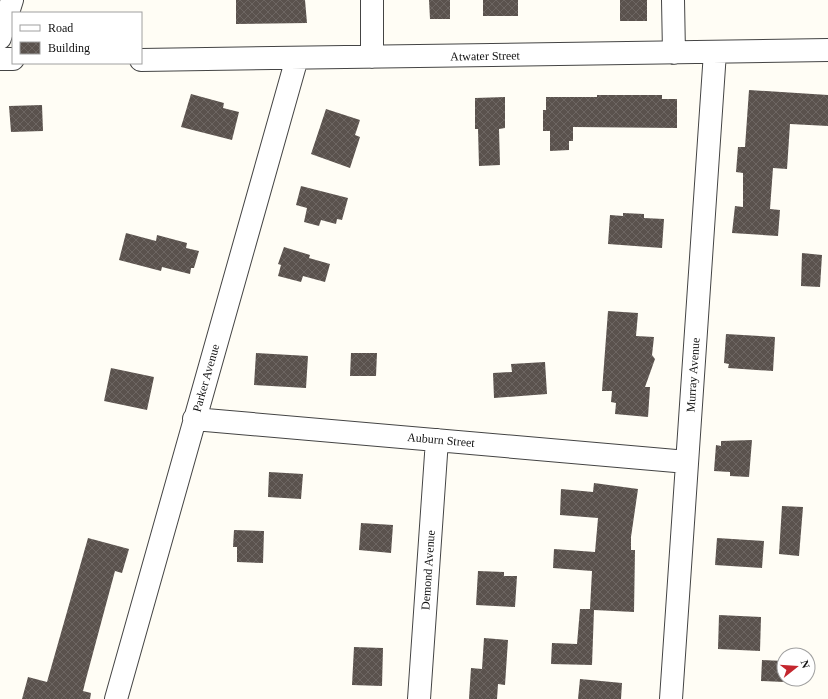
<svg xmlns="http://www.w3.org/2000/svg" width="828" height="699" viewBox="0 0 828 699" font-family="Georgia,serif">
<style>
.building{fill:url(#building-cross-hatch)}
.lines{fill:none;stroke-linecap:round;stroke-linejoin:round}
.street-casing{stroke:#444;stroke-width:24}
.street{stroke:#fff;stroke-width:22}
.labels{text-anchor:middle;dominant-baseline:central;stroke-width:4;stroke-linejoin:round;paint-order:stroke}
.street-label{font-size:12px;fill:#111;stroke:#fff}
</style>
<defs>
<pattern id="building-cross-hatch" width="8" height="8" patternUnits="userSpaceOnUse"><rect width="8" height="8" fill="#5a524d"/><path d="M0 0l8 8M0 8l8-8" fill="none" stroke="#6d6662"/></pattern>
</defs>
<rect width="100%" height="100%" fill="#fffdf5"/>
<!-- building -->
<path class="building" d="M236 0H305L307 23 236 24Z
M429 0H450V19H430Z
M483 0H518V16H483Z
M620 0H647V21H620Z
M749 90 828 95V126L790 124 787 169 773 168 770 209 780 210 778 236 732 233 735 206 743 207V173L736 172 738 147H745Z
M191 94 224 103 223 108 239 112 232 140 181 127Z
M597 95H662V99H677V128L573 127V141H569V150L550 151V131H543V110H546V97H597Z
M505 97V128L499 129 500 165 479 166 478 129H475V98Z
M42 105 43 131 11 132 9 106Z
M326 109 360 120 355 135 360 137 350 168 311 154Z
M301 186 348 198 342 220 337 219 336 224 321 220 319 226 304 222 307 208 296 205Z
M623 213 644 214V218L664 219 662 248 608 244 610 215 623 216Z
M126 233 156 241 157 235 187 243 186 248 199 251 194 268H191L190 274 162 267 161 271 119 260Z
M284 247 310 255 309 258 330 264 325 282 303 276 301 282 278 276 281 265 278 264Z
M802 253 822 255 820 287 801 286Z
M608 311 638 313 636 336 654 337 652 355 655 359 645 387H650L648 417 615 414 616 403 611 402 612 391H602Z
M726 334 775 337 773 371 728 368 729 364 724 363Z
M256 353 308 356 306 388 254 385Z
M351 353H377L376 376H350Z
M545 362 547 394 494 398 493 373 512 372 511 364Z
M111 368 154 377 147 410 104 401Z
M752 440 749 477 730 476V472L714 471 716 445 721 446V441Z
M269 472 303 474 301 499 268 497Z
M594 483 638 489 631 537V550H635L634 612 594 610 592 665 551 664 552 643 577 644 580 609H590L592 571 553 568 554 549 595 552 598 518 560 515 561 489 593 492Z
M782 506 803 507 799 556 779 554Z
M361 523 393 525 391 553 359 550Z
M234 530 264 531 263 563 237 562V547H233Z
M88 538 129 549 122 573 115 571 86 679 83 691 91 693 90 699H22L28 677 47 682Z
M717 538 764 541 762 568 715 565Z
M478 571 504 572V576H517L515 607 476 605Z
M719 615 761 617 760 651 718 649Z
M484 638 508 640 505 685 498 684 497 699H469L471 668 482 669Z
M354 647 383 648 382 686 352 685Z
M762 660 784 661V682L761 681Z
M580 679 622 683 621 699H578Z"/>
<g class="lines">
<defs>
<path id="street" d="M673 0 674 53
M0 38 12 0
M372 57V0
M0 59H13
M141 60 828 50
M194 419 687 462
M116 699 297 58
M419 699 437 440
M671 699 715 52"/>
</defs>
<!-- street casing -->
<use href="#street" class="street-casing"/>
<!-- street -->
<use href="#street" class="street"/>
</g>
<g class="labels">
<!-- street labels -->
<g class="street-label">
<text transform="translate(485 56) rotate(-1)">Atwater Street</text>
<text transform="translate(693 375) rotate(-86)">Murray Avenue</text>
<text transform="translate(206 378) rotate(-74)">Parker Avenue</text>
<text transform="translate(441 440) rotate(5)">Auburn Street</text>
<text transform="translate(428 570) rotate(-86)">Demond Avenue</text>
</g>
</g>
<!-- legend -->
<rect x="12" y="12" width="130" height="52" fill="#ffffff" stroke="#a0a0a0"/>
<rect x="20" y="25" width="20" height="6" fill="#ffffff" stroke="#a0a0a0"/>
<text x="48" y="32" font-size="12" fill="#111111">Road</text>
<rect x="20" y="42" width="20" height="12" fill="url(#building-cross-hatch)" stroke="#a0a0a0"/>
<text x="48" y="52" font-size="12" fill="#111111">Building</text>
<!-- north arrow -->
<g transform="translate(796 667) rotate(73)"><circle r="19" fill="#ffffff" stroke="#a0a0a0"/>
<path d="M0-3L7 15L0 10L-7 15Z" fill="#c4262e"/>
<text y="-6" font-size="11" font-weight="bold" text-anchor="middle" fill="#111111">N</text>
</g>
</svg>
